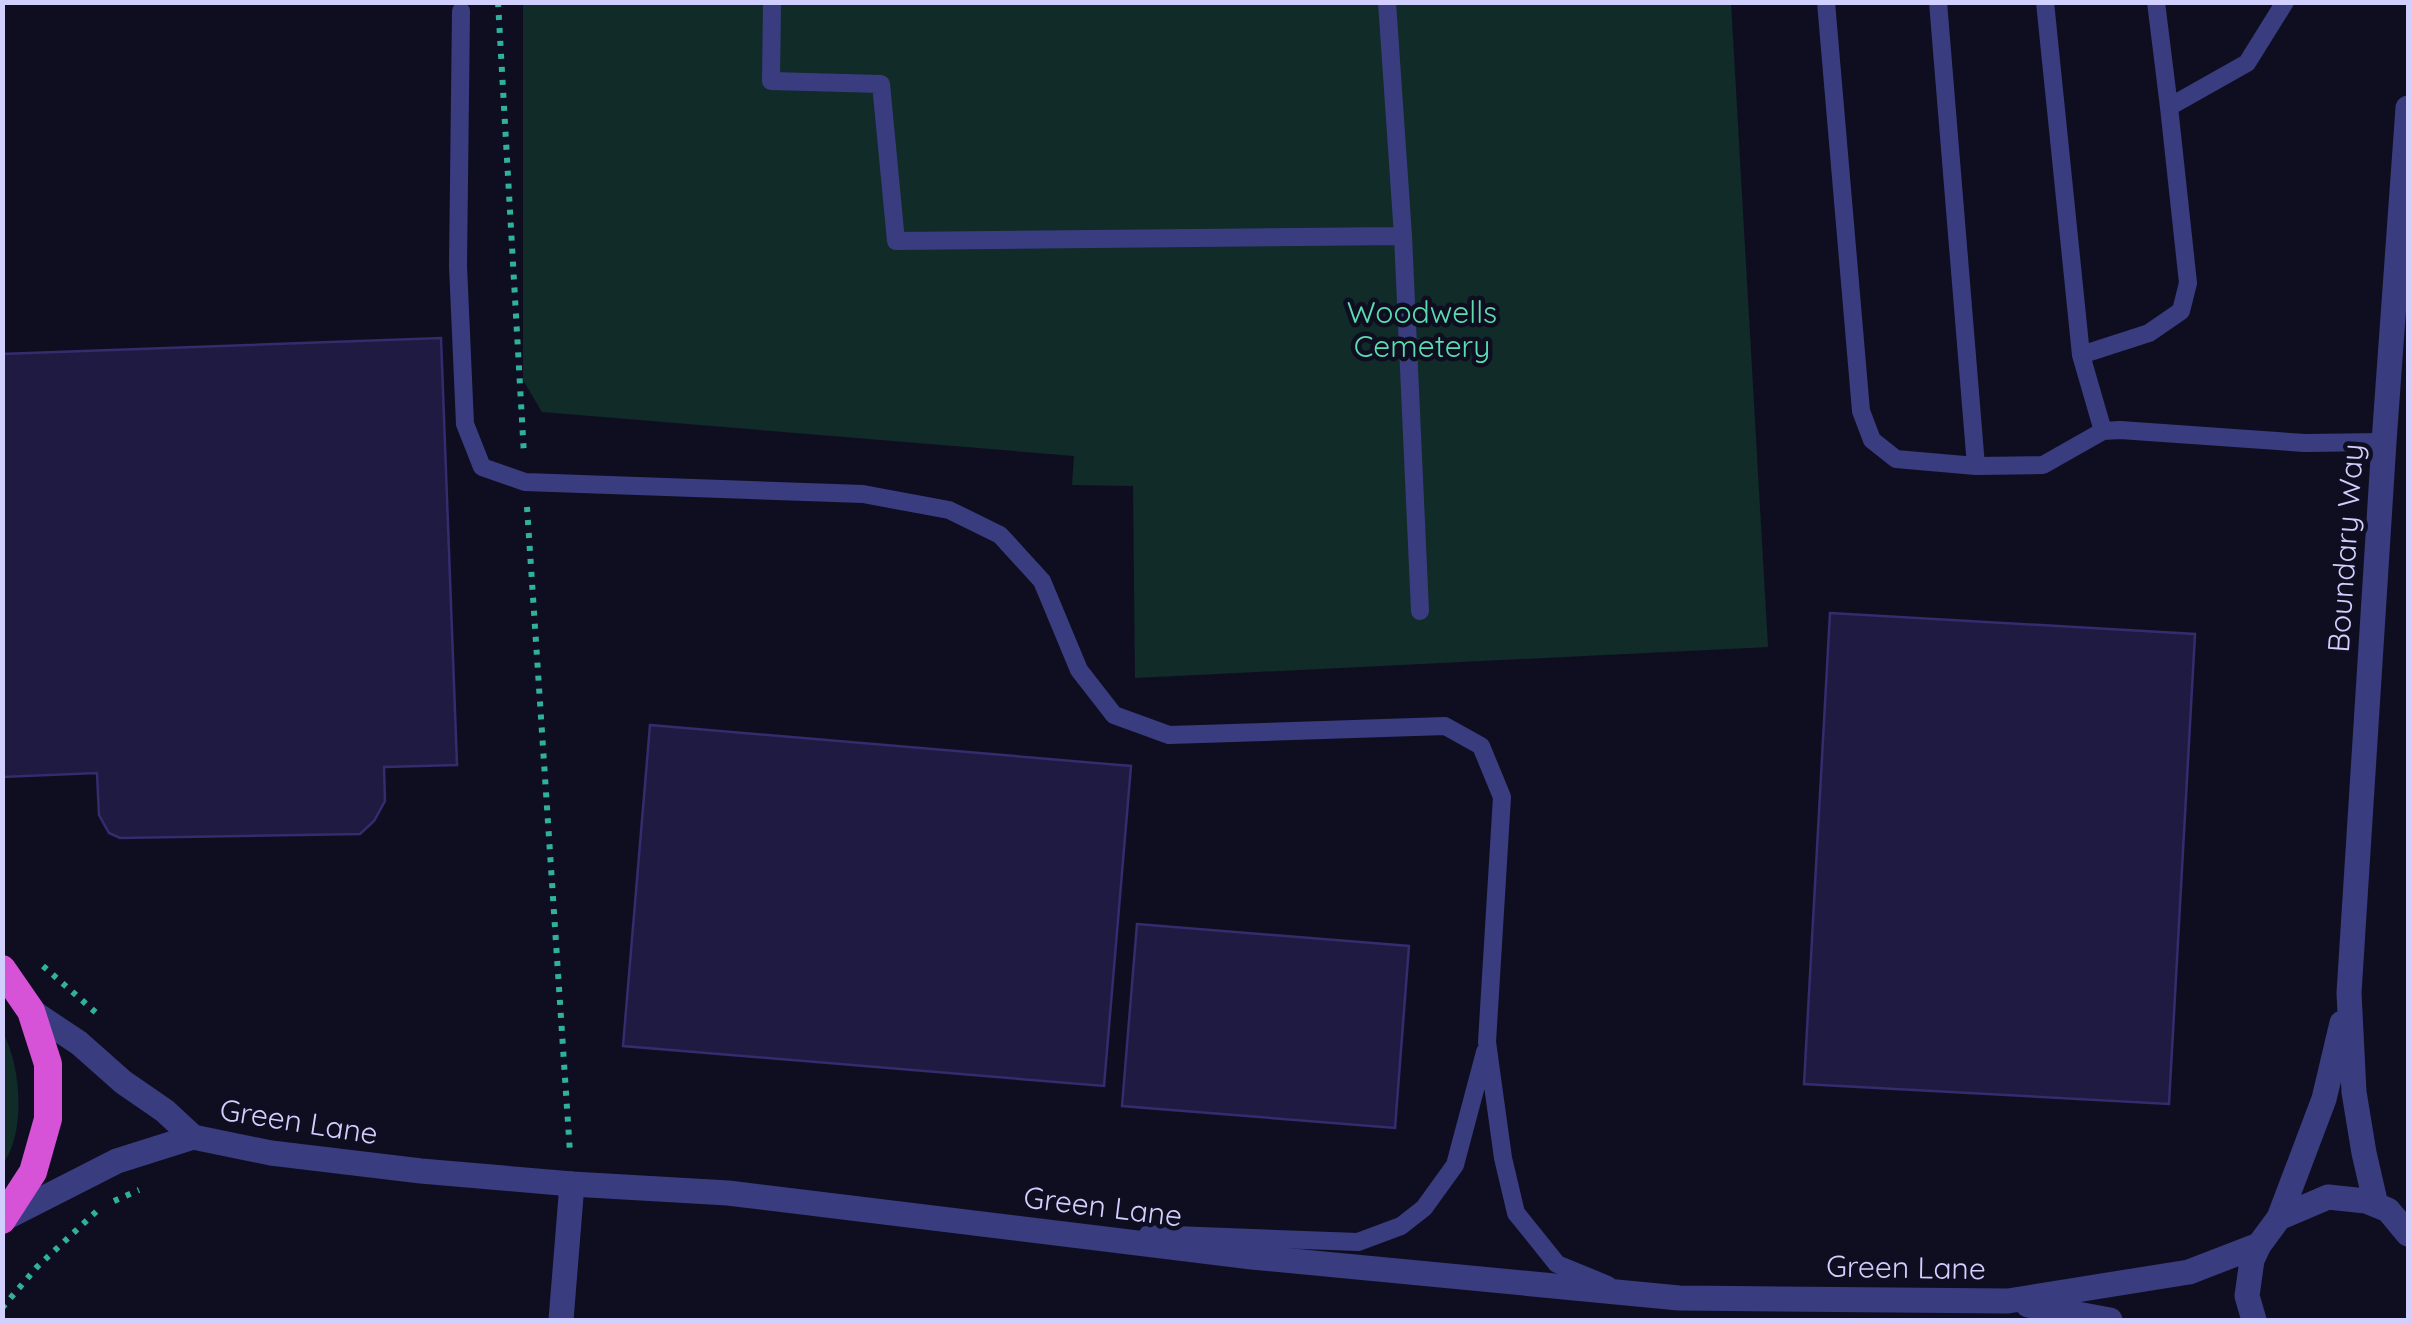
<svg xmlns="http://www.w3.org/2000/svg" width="2411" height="1323" viewBox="0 0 2411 1323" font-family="Quicksand,sans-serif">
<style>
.green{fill:#112b28}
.building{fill:#1f1a42;stroke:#332c6d;stroke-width:2.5}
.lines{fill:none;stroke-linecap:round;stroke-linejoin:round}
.path{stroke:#30b19e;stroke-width:6;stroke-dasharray:5 8;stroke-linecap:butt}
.service{stroke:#393d80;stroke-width:18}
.minor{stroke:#393d80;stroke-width:25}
.tertiary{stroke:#393d80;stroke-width:25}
.trunk{stroke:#d652d6;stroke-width:28}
.labels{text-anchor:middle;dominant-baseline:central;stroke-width:9;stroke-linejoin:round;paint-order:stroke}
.park-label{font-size:30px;fill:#5cddb1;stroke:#0f0e21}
.street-label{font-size:30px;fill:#d0cffe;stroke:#0f0e21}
</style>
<rect width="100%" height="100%" fill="#0f0e21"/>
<!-- green -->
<path class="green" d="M523 3H1731L1768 647 1135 678 1133 486 1072 485 1074 456 542 412 523 380Z
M3 1033C19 1062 23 1112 13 1143 11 1151 6 1158 3 1165Z"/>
<!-- building -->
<path class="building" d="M441 338 457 765 384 767 385 801 374 821 360 834 120 838 109 833 99 815 97 773 2 777V354Z
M1830 613 2195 634 2169 1104 1804 1084Z
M650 725 1131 766 1104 1086 623 1046Z
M1137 924 1409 946 1395 1128 1122 1106Z"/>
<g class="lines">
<!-- path -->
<path class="path" d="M498 2 524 455
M527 507 570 1153
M43 966 101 1017
M114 1201 139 1190
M2 1308 37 1267 99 1209"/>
<!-- service -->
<path class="service" d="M772 2 771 81 881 84 896 241 1403 236
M1387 2 1403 236 1420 611
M1826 2 1861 411 1872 440 1896 459 1976 466 2043 465 2103 431 2120 430 2305 443 2384 442
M1938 2 1976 466
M2045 2 2081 355 2103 431
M461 11 458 266 465 424 482 467 525 482 863 494 949 510 1000 535 1042 581 1079 670 1114 715 1169 735 1445 726 1481 746 1502 797 1487 1042 1503 1158 1516 1213 1557 1264 1608 1285
M2169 107 2247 63 2285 2
M2081 355 2149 333 2181 311 2188 283 2169 107 2156 2
M1148 1234 1358 1242 1401 1226 1424 1208 1455 1165 1485 1052"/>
<!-- minor -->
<path class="minor" d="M561 1320 572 1184"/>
<!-- tertiary -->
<path class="tertiary" d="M31 1011 79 1043 123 1082 165 1111 193 1137
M2376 1205 2364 1153 2354 1092 2349 993 2384 442 2408 108
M2279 1218 2324 1099 2342 1023
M3 1219 117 1161 193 1137 271 1153 421 1171 572 1184 728 1193 1252 1257 1679 1298 2008 1301 2189 1272 2259 1245
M2028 1305 2110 1320
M2254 1320 2247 1296 2252 1260 2259 1245 2279 1218 2328 1197 2366 1201 2388 1210 2408 1234"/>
<!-- trunk -->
<path class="trunk" d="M2 969 31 1011 48 1064V1119L33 1172 2 1220"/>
</g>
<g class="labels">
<!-- park labels -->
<g class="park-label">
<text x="1422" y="312">Woodwells<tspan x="1422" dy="34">Cemetery</tspan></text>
</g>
<!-- street labels -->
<g class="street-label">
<text transform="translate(2345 548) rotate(-86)">Boundary Way</text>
<text transform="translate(299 1121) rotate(9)">Green Lane</text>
<text transform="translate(1103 1206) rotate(7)">Green Lane</text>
<text transform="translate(1906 1267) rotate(1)">Green Lane</text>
</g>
</g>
<!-- border -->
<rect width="2411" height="1323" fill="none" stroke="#d0cffe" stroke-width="10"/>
</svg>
